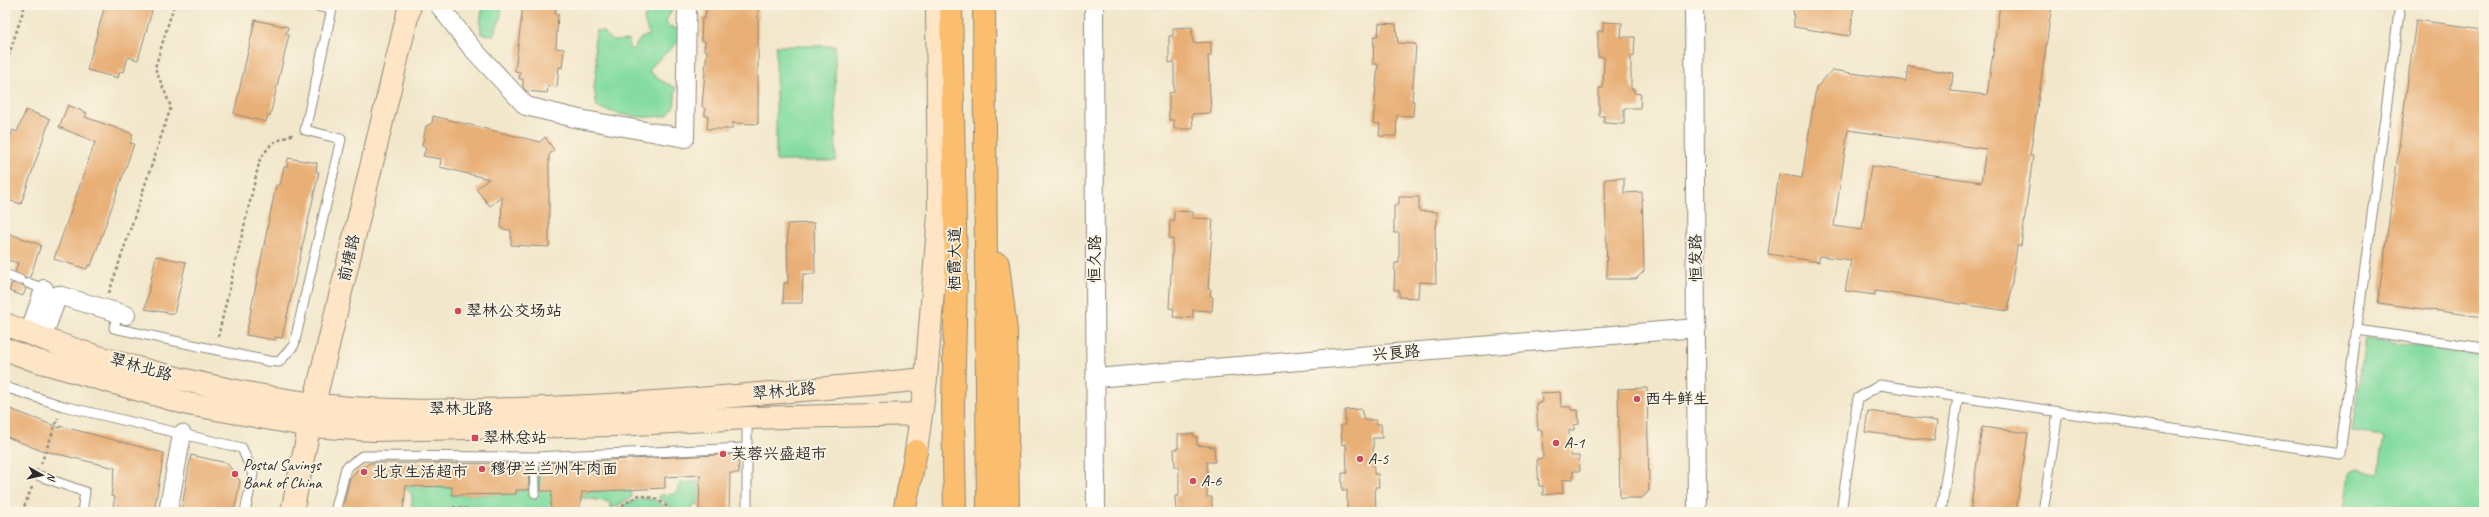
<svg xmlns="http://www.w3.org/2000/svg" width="2489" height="517" viewBox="0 0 2489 517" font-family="Caveat,'LXGW WenKai TC',sans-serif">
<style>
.green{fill:#84dca1;stroke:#588466}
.building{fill:#e8af76;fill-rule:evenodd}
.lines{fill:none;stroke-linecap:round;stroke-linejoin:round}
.lane-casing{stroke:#8e897b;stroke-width:11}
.street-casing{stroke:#8e897b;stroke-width:20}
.secondary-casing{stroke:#8e897b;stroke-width:24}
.primary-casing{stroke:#8e897b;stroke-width:24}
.path{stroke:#8e897b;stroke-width:2.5;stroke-dasharray:3 3;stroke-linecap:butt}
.lane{stroke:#fff;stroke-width:9}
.street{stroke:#fff;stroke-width:18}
.secondary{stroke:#fde5c5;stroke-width:22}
.primary{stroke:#fbbe6e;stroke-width:22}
.poi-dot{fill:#d1495b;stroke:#fcf5e5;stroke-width:1.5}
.labels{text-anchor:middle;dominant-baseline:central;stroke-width:3.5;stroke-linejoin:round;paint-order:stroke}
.street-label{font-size:16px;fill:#2b2b2b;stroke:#fcf5e5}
.poi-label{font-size:16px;fill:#2b2b2b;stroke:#fcf5e5;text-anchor:start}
</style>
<rect width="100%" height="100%" fill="#fcf5e5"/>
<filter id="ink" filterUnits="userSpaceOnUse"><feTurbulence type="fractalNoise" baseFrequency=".025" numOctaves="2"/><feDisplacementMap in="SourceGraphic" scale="8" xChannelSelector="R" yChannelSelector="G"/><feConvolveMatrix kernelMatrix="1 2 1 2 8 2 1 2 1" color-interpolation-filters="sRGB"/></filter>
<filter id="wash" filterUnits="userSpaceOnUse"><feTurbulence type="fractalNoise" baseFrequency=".012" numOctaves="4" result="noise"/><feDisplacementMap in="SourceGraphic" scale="16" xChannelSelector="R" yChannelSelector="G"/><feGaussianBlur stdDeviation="0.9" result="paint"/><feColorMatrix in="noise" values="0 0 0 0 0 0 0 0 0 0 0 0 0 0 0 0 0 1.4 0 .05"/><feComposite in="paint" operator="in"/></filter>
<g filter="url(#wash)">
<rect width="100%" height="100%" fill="#f2e7cb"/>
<!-- green -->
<path class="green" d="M483 5H502L500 20 493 35 481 34 480 23Z
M650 5H680L672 10 666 20 668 26 678 29 679 41 653 65 649 71 660 80 676 88 674 106 668 115C642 120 622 116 597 107L594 87 597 65 594 44 597 30 604 32 612 41 629 40V48L632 50 641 38 649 35 644 19Z
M776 46H835L836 161H776Z
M2365 339 2484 356V512H2343L2348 472 2357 470 2379 473 2384 436 2352 432Z
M527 466H542L555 489 550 512H412V494L406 489 395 488V485L452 487 453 495 516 494V490H527Z
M702 481 700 504H693L692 512H677L659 498 660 495 675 494 680 483Z
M630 489 632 497 613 508H610V502L571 496V493Z
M644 498 655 500 673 512H615L627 503Z"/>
<g id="blocks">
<!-- building -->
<path class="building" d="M105 5H143L142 8 152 11 138 60 128 57 124 72 120 71 118 78 87 70Z
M523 5 556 6 555 14H558L556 48 564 49 562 68 559 67 557 87 548 86 547 93 526 91 523 87V79H519L520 72 515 71Z
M707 5H758V124L732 123V129H707L708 116H705V109L702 106 707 50H704L705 41H701L702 18H705Z
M1793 5H1854L1850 36 1794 27Z
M2000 5H2052L2030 156H2033L2021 246H2017L2008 311 1875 291V295L1845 291 1851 260 1819 256V262L1768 254 1779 174 1802 178 1816 88 1832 70 1906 81 1908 66 1953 73 1951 91 1987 95ZM1848 130 1986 149 1981 182 1871 166 1862 230 1834 226Z
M255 20 288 27 286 34 289 35 270 116 268 115 266 122 234 114Z
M2416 20 2484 29V317L2378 303Z
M1603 22 1622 23 1621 37H1635L1634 57 1631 56V89H1634V93L1641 94 1640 108H1624V124L1604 123V116H1599V88H1603L1604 57H1598V31H1603Z
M1379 23 1396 24 1398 43 1416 44 1412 101H1414L1413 116 1397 115 1396 136H1379L1380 124 1373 123 1378 64H1373L1374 36H1378Z
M1192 27 1193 43 1211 42V56H1208L1211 113 1192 114 1193 129H1174V120H1169V93L1174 92V62L1169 63V36H1173V28Z
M68 105 87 113 85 117 133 134 130 143 134 144 91 266 88 265 87 269 54 259 95 142 59 127Z
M26 110 50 119 21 204 5 199V152L13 130 17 132Z
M433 116 540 142 545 137 554 150 549 155V247L511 245V230L501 229 502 197 490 206 476 189 489 179 440 167 441 159 423 156 426 148 422 146 426 126 432 123Z
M288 158 317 163 316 172H319L282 338 275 337V340L246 335 276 185H280L284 167H287Z
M1624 178V193L1642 192 1644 271 1636 279H1607L1605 179Z
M1399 197H1419V211L1437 212V225H1435L1436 283 1419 282 1418 298 1399 297V290H1394L1395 263H1399V233H1394V205H1399Z
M1174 211 1193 212 1192 218 1213 219 1208 289H1211L1210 296 1213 297 1212 311 1193 310V318L1173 317 1174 309 1169 308 1173 239H1169L1170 220 1174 221Z
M814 223 815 274H803L802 303H783L784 283H788L787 224Z
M5 232 41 245 30 277 25 278 15 272 18 263 5 259Z
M156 256 186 262 174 314 145 309Z
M12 283 23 285 26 289 23 296 9 291Z
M1647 388 1649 491 1642 498H1620L1618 389Z
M1560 392 1561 407H1571V410H1578L1579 424 1574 425V430H1569L1571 456H1579L1580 471H1573V479L1562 480 1563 493 1543 495V486H1539L1537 459 1543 458 1542 430H1538L1536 403 1542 402 1541 393Z
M5 407 60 428V426L164 453 154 512H112L115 497 111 496 115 468 37 449 5 436Z
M1361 409 1364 420H1376V424H1381L1382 438H1373L1374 474H1378L1379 487H1375L1376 512H1347V490H1342V473H1347L1346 444 1342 445 1341 425H1345V410Z
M1868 411 1937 421 1934 441 1865 432Z
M1982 427 2028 433 2016 512H1970Z
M1178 434H1194V437H1197V445L1214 447 1215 462H1207V497H1212V512H1176L1175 496H1179V467H1175L1174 449H1178Z
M738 454 739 473H730L729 512H699L700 475 665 477V488L582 492 579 512H550L552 491H541L542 463Z
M191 455 227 463 240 481 234 512H181Z
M371 463 528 464 529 490H516V494L452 495V487L406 486 403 512H342L350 478 356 471Z"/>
</g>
</g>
<g filter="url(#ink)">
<use href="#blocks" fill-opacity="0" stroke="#8e897b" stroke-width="1"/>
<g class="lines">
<defs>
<path id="lane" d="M5 274 20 280
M28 283 47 290
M118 313 114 328 268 361 279 362 294 345 341 139 305 130 332 9 311 5
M2357 330 2484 348
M5 387 63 406 242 448 253 474 245 512
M747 418V512
M534 457 535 493
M37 475 85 492 82 512
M335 512 346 468 362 456 534 457 747 448
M1841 512 1858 398 1880 385 2340 454 2400 5
M1941 512 1958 397
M2043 512 2058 412"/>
<path id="street" d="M439 5 471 47 526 106 579 119 685 138 687 5
M1094 5 1096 512
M1694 5 1697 512
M29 334 44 289
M42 339 58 295 126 315
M1095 378 1697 328
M168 512 182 434"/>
<path id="secondary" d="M5 324C98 362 213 390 313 404 377 413 455 411 519 409 655 405 791 391 926 379
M5 349 34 360 188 404 310 426 373 430 615 425 747 418 920 414
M916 451 926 379 939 214 937 5
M292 512 314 404 410 5"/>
<path id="primary" d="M951 5 956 279 953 406 955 512
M984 5 988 512
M998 264 1006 331 1008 512
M904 512 916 451"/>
</defs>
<!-- lane casing -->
<use href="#lane" class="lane-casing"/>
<!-- street casing -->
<use href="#street" class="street-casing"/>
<!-- secondary casing -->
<use href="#secondary" class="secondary-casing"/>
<!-- primary casing -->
<use href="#primary" class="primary-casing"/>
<!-- path -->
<path class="path" d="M5 67 25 5
M109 293 171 107 155 68 174 5
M218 337 260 159 272 143 294 134
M41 464 58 418
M22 512 32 487
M442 512 451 507 494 512
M612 512 639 495 657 499 674 512"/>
<!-- lane -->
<use href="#lane" class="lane"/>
<!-- street -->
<use href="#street" class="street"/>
<!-- secondary -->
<use href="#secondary" class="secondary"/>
<!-- primary -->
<use href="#primary" class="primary"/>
</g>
</g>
<!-- markers -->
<g class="poi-dot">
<circle cx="458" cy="311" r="4"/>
<circle cx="1637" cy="399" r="4"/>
<rect x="471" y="434" width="8" height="8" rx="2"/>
<circle cx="1556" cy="443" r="4"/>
<circle cx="723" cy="454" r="4"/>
<circle cx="1360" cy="459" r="4"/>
<circle cx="482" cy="469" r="4"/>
<circle cx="364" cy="472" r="4"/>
<circle cx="235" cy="474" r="4"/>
<circle cx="1193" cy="481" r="4"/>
</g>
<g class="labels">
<!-- street labels -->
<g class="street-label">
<text transform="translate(349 258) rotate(-77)">前塘路</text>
<text transform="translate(1696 258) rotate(-91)">恒发路</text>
<text transform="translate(955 259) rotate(-90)">栖霞大道</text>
<text transform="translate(1095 259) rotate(-90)">恒久路</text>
<text transform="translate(1396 353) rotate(-5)">兴良路</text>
<text transform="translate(141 367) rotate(16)">翠林北路</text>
<text transform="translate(784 391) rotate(-5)">翠林北路</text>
<text x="461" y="409">翠林北路</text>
</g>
<!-- poi labels -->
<g class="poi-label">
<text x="466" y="311">翠林公交场站</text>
<text x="1645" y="399">西牛鲜生</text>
<text x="483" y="438">翠林总站</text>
<text x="1564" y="443">A-1</text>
<text x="731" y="454">芙蓉兴盛超市</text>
<text x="1368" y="459">A-5</text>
<text x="243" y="465">Postal Savings<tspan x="243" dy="18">Bank of China</tspan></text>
<text x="490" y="469">穆伊兰兰州牛肉面</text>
<text x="372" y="472">北京生活超市</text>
<text x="1201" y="481">A-6</text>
</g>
</g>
<!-- margin -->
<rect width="2489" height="517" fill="none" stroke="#fcf5e5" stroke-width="20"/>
<!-- north arrow -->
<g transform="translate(42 475) rotate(98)" stroke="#fcf5e5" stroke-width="3" paint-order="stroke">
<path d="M0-3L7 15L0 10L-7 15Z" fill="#2b2b2b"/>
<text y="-6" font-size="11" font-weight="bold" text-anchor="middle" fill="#2b2b2b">N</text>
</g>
</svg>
